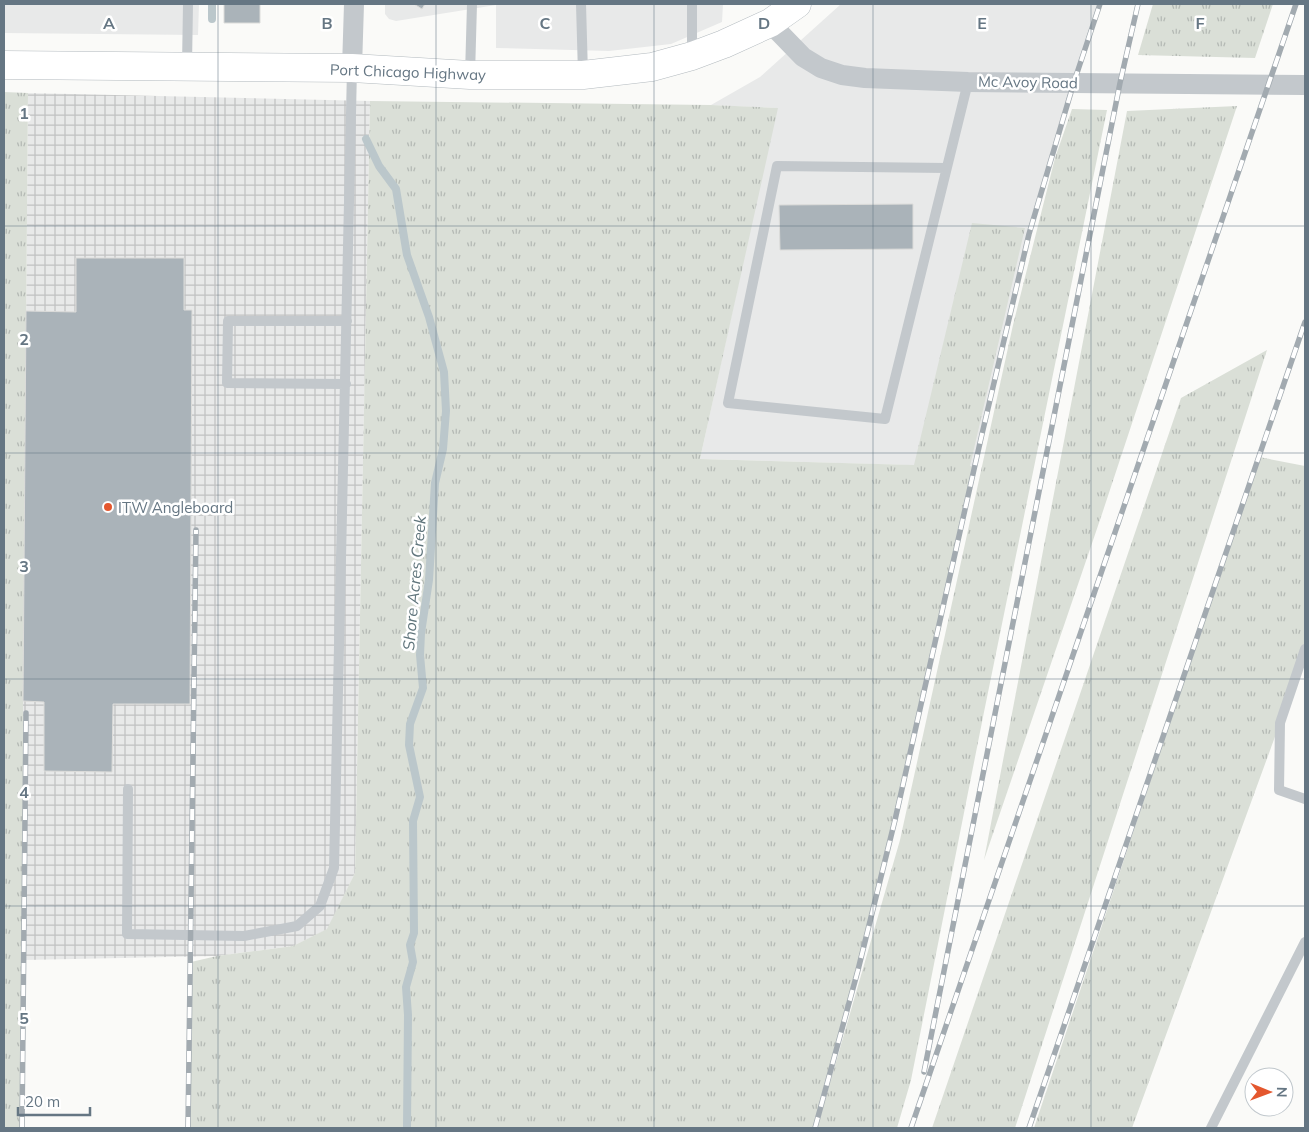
<svg xmlns="http://www.w3.org/2000/svg" width="1309" height="1132" viewBox="0 0 1309 1132" font-family="Mulish,sans-serif">
<style>
.built{fill:#e8e9e9}
.industrial{fill:url(#industrial-grid)}
.grass{fill:url(#grass-tufts)}
.lines{fill:none;stroke-linecap:round;stroke-linejoin:round}
.stream{stroke:#bbc7cb;stroke-width:8}
.building{fill:#aab3b9;stroke:#dcdcda}
.secondary-casing{stroke:#b3babf;stroke-width:29}
.lane{stroke:#c3c8cc;stroke-width:10}
.street{stroke:#c3c8cc;stroke-width:20}
.secondary{stroke:#fff;stroke-width:28}
.rail-casing{stroke:#a2aab0;stroke-width:5.5}
.rail{stroke:#fff;stroke-width:4;stroke-dasharray:11;stroke-linecap:butt}
.grid{fill:none;stroke:#657683;stroke-width:1;stroke-opacity:0.55}
.poi-dot{fill:#e4572e;stroke:#fff;stroke-width:2}
.labels{text-anchor:middle;dominant-baseline:central;stroke-width:5;stroke-linejoin:round;paint-order:stroke}
.street-label{font-size:15px;fill:#657683;stroke:#fff}
.poi-label{font-size:15px;fill:#657683;stroke:#fff;text-anchor:start}
.water-label{font-size:16px;font-style:italic;fill:#60757c;stroke:#fff}
.grid-label{font-size:16px;text-anchor:middle;font-weight:bold;fill:#657683;stroke:#fff;stroke-width:5;stroke-linejoin:round;paint-order:stroke}
</style>
<defs>
<pattern id="industrial-grid" width="8" height="8" patternUnits="userSpaceOnUse" patternTransform="scale(1.25)"><rect width="8" height="8" fill="#e8e9e9"/><path d="M0 4h8M4 0v8" fill="none" stroke="#c0c1c2"/></pattern>
<pattern id="grass-tufts" width="24" height="20" patternUnits="userSpaceOnUse" patternTransform="scale(1.25)"><rect width="24" height="20" fill="#dadfd7"/><path d="M3 7l-1-3M5 7V3M7 7l1-3M15 17l-1-3M17 17v-4M19 17l1-3" fill="none" stroke="#b4b9b4"/></pattern>
</defs>
<rect width="100%" height="100%" fill="#fafaf8"/>
<!-- built -->
<path class="built" d="M4 4H199L198 35 4 33Z
M385 4H723L722 22 671 44 609 51 496 48V5L396 21 389 19 385 14Z
M841 4H1100L1074 83 1029 234 975 467 700 459 777 108 711 105 760 77Z"/>
<!-- industrial -->
<path class="industrial" d="M28 93 370 101 355 873 328 929 293 946 217 956 25 960 23 701Z"/>
<!-- grass -->
<path class="grass" d="M1153 4H1273L1255 58 1138 55Z
M4 92 28 93 23 701 25 960 22 1128H4Z
M370 101 711 105 778 108 700 459 914 465 972 223 1025 228 970 466 975 467 895 820 858 970 815 1128H188L191 962 217 956 293 946 327 929 355 873Z
M1237 106 1102 514 984 860 1127 111Z
M1072 109 1107 110 984 712 911 1080 897 1128H817L900 840 1013 325 1055 158Z
M1267 350 1015 1128H932L1181 398Z
M1259 457 1305 466V649L1280 723 1132 1128H1034Z"/>
<g class="lines">
<!-- stream -->
<path class="stream" d="M212 19V4
M366 139 379 166 396 189 407 255 429 317 444 372 446 411 443 449 435 483 429 580 421 633 420 655 423 688 410 724 409 745 420 797 413 821 414 933 410 945 413 962 406 987 408 1015 407 1128"/>
</g>
<!-- building -->
<path class="building" d="M224 4H260V23H224Z
M414 4H425L422 9Z
M913 204V249L780 250 779 205Z
M76 258H184V310H192L190 704H113L112 772 44 771V702L23 701 26 311 76 312Z"/>
<g class="lines">
<defs>
<path id="secondary" d="M4 65 352 68 470 75H583L652 67 692 56 724 44 770 23 797 4"/>
</defs>
<!-- secondary casing -->
<use href="#secondary" class="secondary-casing"/>
<!-- lane -->
<path class="lane" d="M581 4 583 74
M692 53V4
M187 65 188 4
M470 75 472 4
M946 168 777 166 728 403 885 419 968 82
M346 384 227 383 228 321H347
M1305 649 1280 723 1279 790 1305 799
M128 789 127 934 244 936 297 926 320 906 334 868 352 69
M1211 1128 1305 942"/>
<!-- street -->
<path class="street" d="M770 23 803 57 821 68 842 75 865 78 968 82 1305 85
M352 68 354 4"/>
<!-- secondary -->
<use href="#secondary" class="secondary"/>
<defs>
<path id="rail" d="M924 1072 1120 83 1138 4
M22 1128 26 713
M188 1128 196 530
M815 1128 858 970 895 820 982 434 1029 234 1074 82 1100 4
M911 1128 1296 4
M1029 1128 1305 322"/>
</defs>
<!-- rail casing -->
<use href="#rail" class="rail-casing"/>
<!-- rail -->
<use href="#rail" class="rail"/>
</g>
<!-- grid -->
<path class="grid" d="M218 4V1128M436 4V1128M654 4V1128M873 4V1128M1091 4V1128M4 226H1305M4 453H1305M4 679H1305M4 906H1305"/>
<!-- markers -->
<circle class="poi-dot" cx="108" cy="507" r="5"/>
<g class="labels">
<!-- street labels -->
<g class="street-label">
<text transform="translate(408 72) rotate(2)">Port Chicago Highway</text>
<text transform="translate(1028 82) rotate(1)">Mc Avoy Road</text>
</g>
<!-- poi labels -->
<g class="poi-label">
<text x="118" y="507">ITW Angleboard</text>
</g>
<!-- water labels -->
<g class="water-label">
<text transform="translate(414 583) rotate(-85)">Shore Acres Creek</text>
</g>
</g>
<g class="grid-label">
<text x="109" y="29">A</text>
<text x="327" y="29">B</text>
<text x="545" y="29">C</text>
<text x="764" y="29">D</text>
<text x="982" y="29">E</text>
<text x="1200" y="29">F</text>
<text x="24" y="119">1</text>
<text x="24" y="345">2</text>
<text x="24" y="572">3</text>
<text x="24" y="798">4</text>
<text x="24" y="1024">5</text>
</g>
<!-- border -->
<rect width="1309" height="1132" fill="none" stroke="#657683" stroke-width="10"/>
<!-- north arrow -->
<g transform="translate(1269 1092) rotate(91)"><circle r="24" fill="#ffffff" stroke="#c1c8cd"/>
<path d="M0-4L9 19L0 12L-9 19Z" fill="#e4572e"/>
<text y="-8" font-size="14" font-weight="bold" text-anchor="middle" fill="#657683">N</text>
</g>
<!-- scale -->
<path d="M18 1107v8h72v-8" fill="none" stroke="#657683" stroke-width="2.5"/>
<text x="25" y="1107" font-size="15" fill="#657683" stroke="#ffffff" stroke-width="4" paint-order="stroke">20 m</text>
</svg>
